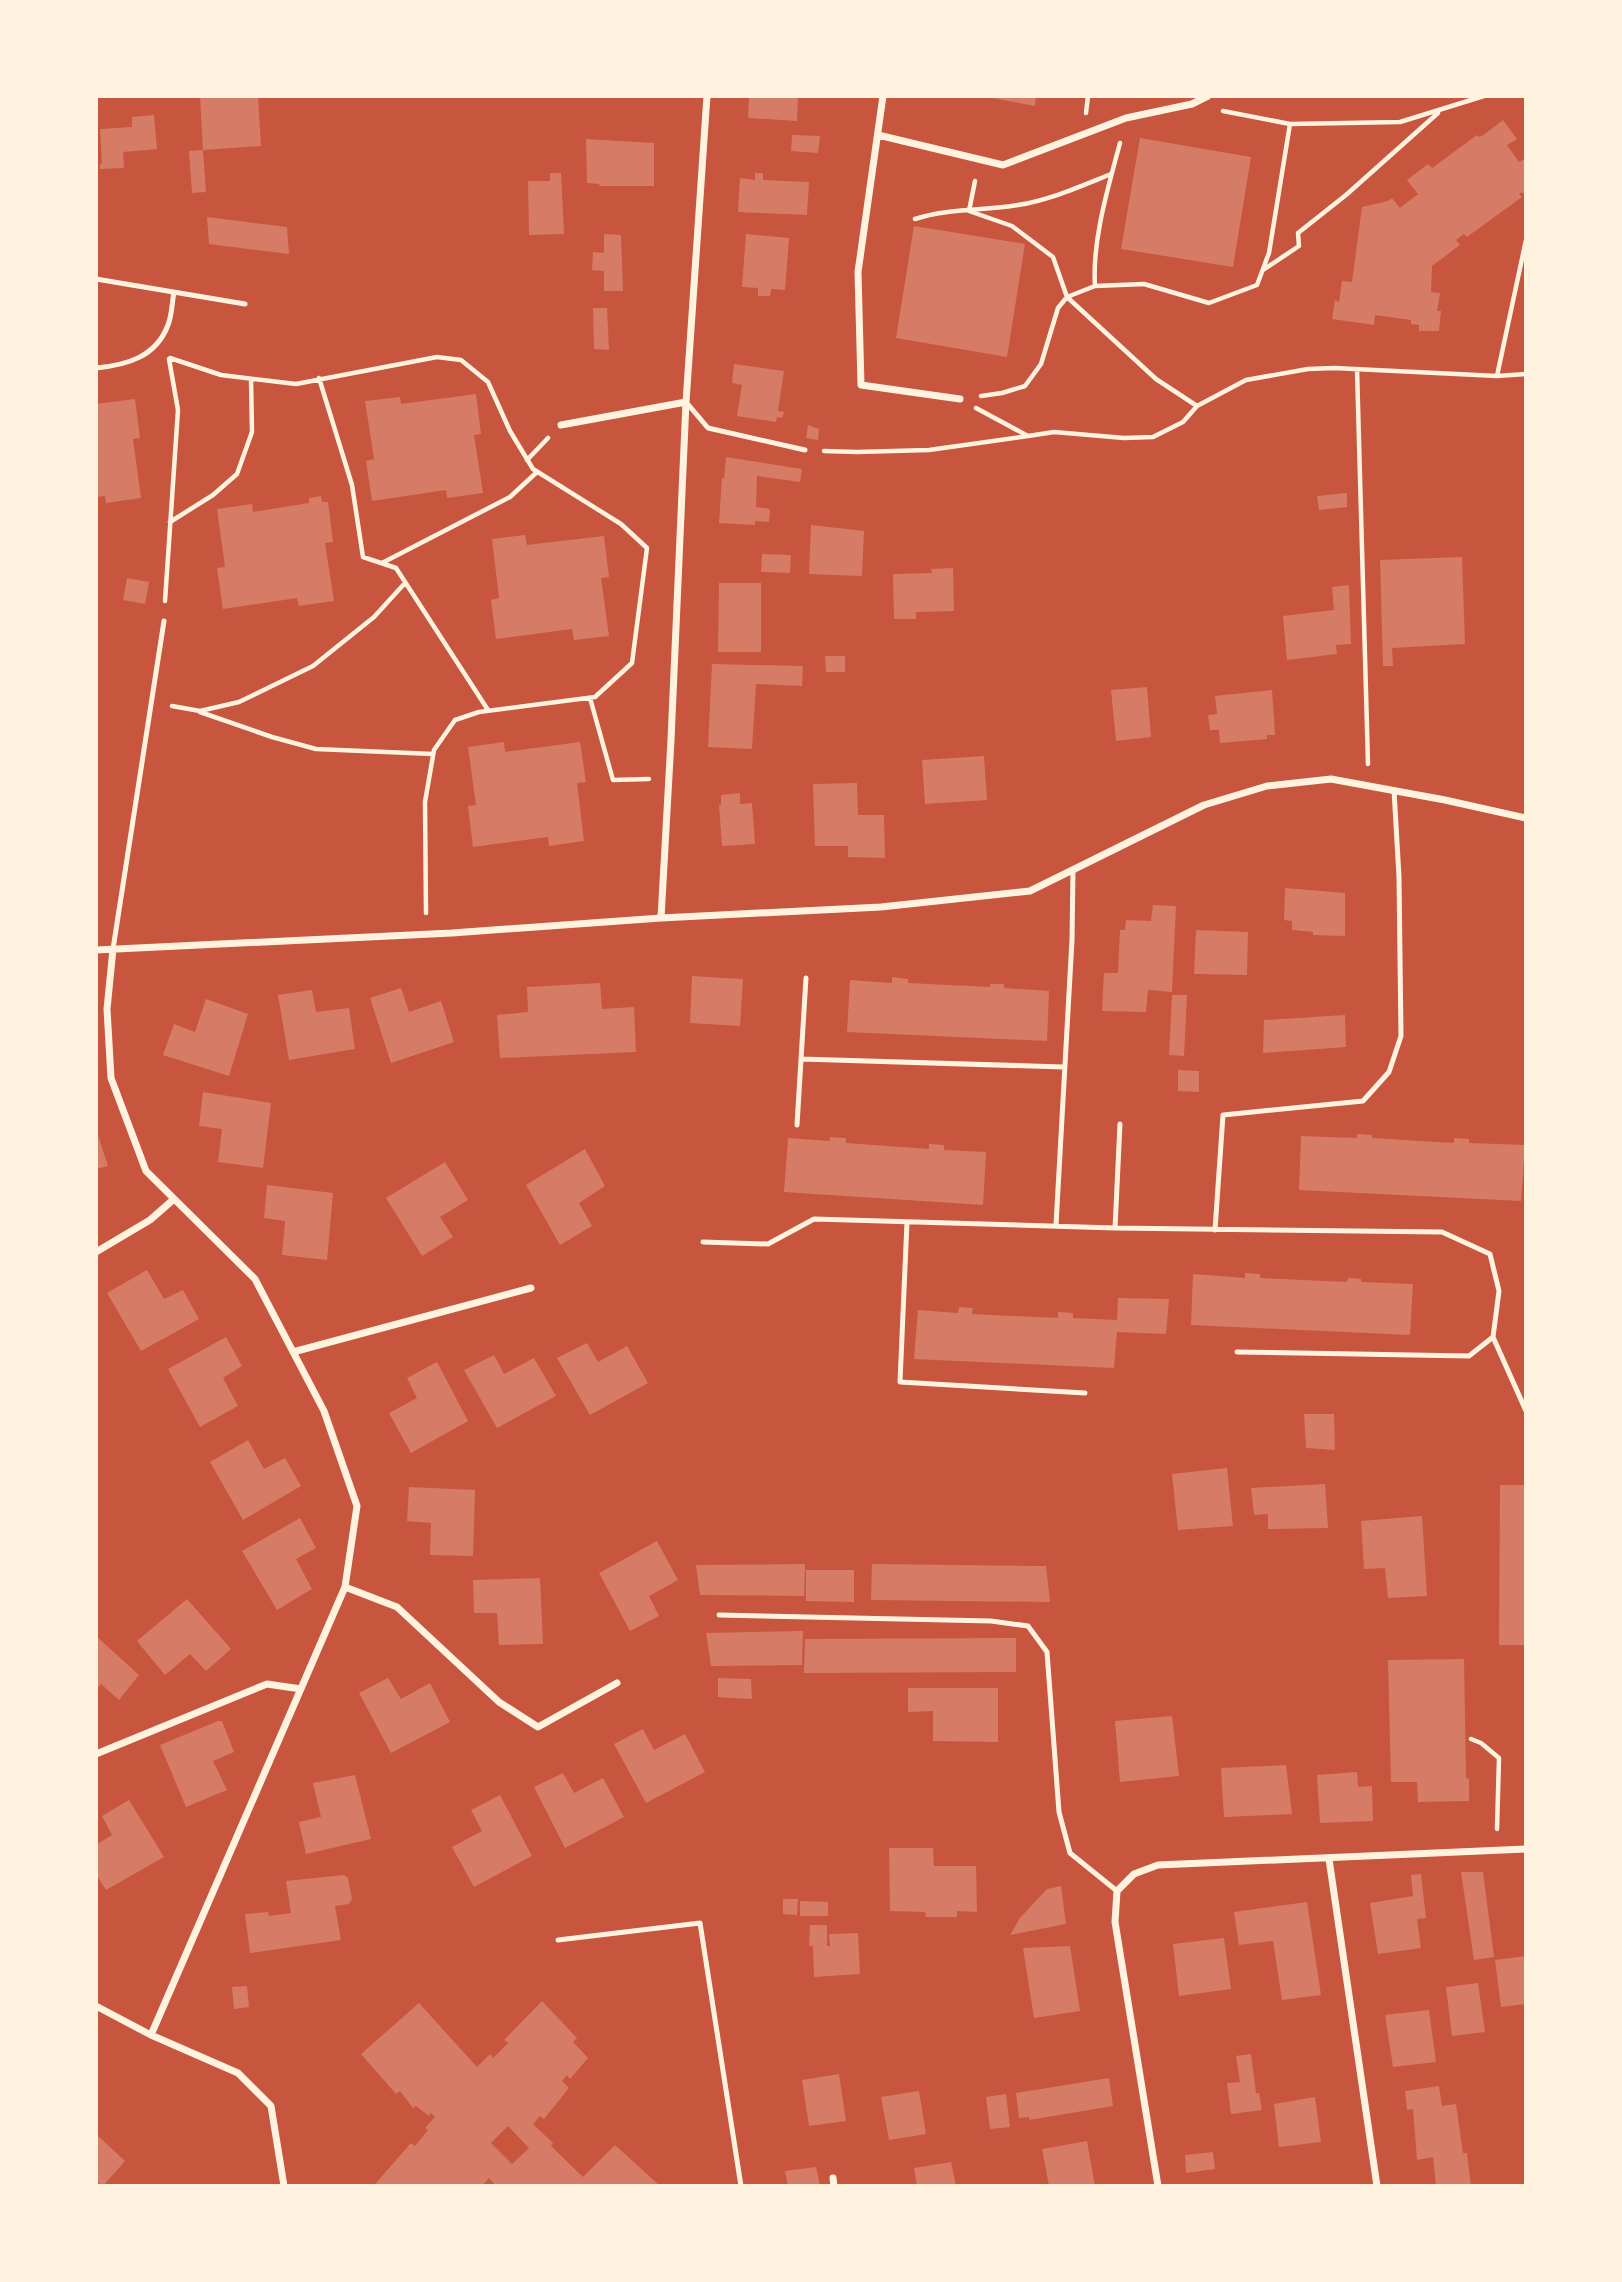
<svg xmlns="http://www.w3.org/2000/svg" width="1622" height="2282" viewBox="0 0 1622 2282" font-family="'IBM Plex Serif',serif">
<style>
.building{fill:#d67c66;fill-rule:evenodd}
.lines{fill:none;stroke-linecap:round;stroke-linejoin:round}
.path{stroke:#fff3e0;stroke-width:4.5}
.service{stroke:#fff3e0;stroke-width:5}
.minor{stroke:#fff3e0;stroke-width:7}
</style>
<rect width="100%" height="100%" fill="#c8553d"/>
<!-- building -->
<path class="building" d="M200 96H258L261 146 203 150Z
M749 96H798L797 121 748 118Z
M982 96H1036L1035 106Z
M154 115 157 149 123 152 124 168 100 169V163L102 164 100 129 132 127V117Z
M1503 120 1517 139 1507 145 1519 162 1526 158V197L1522 192 1519 194 1522 197 1467 237 1464 234 1456 240 1460 245 1432 266 1431 292 1440 293 1437 311H1441L1439 331H1419V325L1411 324V320L1375 315 1374 325 1332 319 1335 300 1339 302 1342 281 1352 282 1362 207 1388 201 1392 198 1400 208 1418 194 1407 180 1428 164 1432 168 1477 135 1479 137 1482 136Z
M792 135 820 136 818 153 791 151Z
M1140 138 1251 157 1233 267 1121 249Z
M586 139 654 143V186H600L599 184 587 183Z
M203 150 206 192 192 193 189 151Z
M550 173H561L564 234 529 235 528 181H550Z
M755 173H763V180L809 182 807 215 738 212 740 178 755 180Z
M207 217 287 227 289 254 209 244Z
M914 226 1025 244 1007 357 896 338Z
M604 234 621 235 623 291H604V271L592 270 593 252 604 253Z
M746 234 789 238 785 290 771 289 770 296H758V288L742 287Z
M593 308H607L609 350 594 349Z
M734 364 784 371 778 411 784 412 782 418 777 417 776 422 737 416 742 385 732 383Z
M476 394 481 434 474 435 483 493 447 498 446 490 372 501 366 461 374 459 365 401 400 397 401 404Z
M135 399 140 438 133 439 141 498 106 503 105 496 96 497V404Z
M808 425 819 429 818 440 806 438Z
M726 457 802 469 800 482 757 476 756 507 770 509 769 522 755 521V525L719 523 722 478 724 479Z
M1347 493V507L1319 510 1317 496Z
M321 496 322 502H328L333 542 325 543 334 601 299 606 297 598 223 609 217 568 225 567 217 509 252 504 253 512 309 503V498Z
M811 525 864 531 862 576 809 574Z
M525 535 527 545 604 536 609 577 601 578 609 636 574 640 572 629 496 639 491 600 499 598 492 539Z
M762 554 791 555 790 573 761 572Z
M1462 557 1465 644 1392 648 1393 666H1383L1380 560Z
M953 568 954 611 916 612V619H894L893 574 932 573 931 569Z
M127 578 149 582 145 604 123 600Z
M719 583H761V652H718Z
M1349 585 1351 644 1336 645 1337 654 1287 660 1283 616 1334 610 1332 587Z
M825 656H845V672H826Z
M712 664 803 666 802 686 756 684 752 749 708 747Z
M1147 687 1151 737 1116 741 1111 690Z
M1272 690 1275 735H1267V739L1220 743 1219 730H1210L1208 715 1217 714 1215 696Z
M504 742 505 752 580 742 586 782 577 783 584 841 549 846 548 837 473 847 468 806 476 805 468 747Z
M984 756 987 800 925 804 922 760Z
M857 783 858 815H884L885 858 848 857V846H815L813 784Z
M740 793V804L752 803 755 844 722 846 719 805H721V795Z
M1285 888 1345 893V936L1313 935V932L1292 930V921L1284 920Z
M1153 905 1176 906 1172 992 1148 990 1146 1012 1102 1011 1104 973H1118L1120 930H1125L1126 920 1151 921Z
M1196 930 1248 932 1247 975 1194 974Z
M692 976 743 979 740 1026 690 1023Z
M892 977 908 979V983L990 987V984H1004V988L1049 991 1047 1041 847 1032 850 980 892 983Z
M600 983 602 1009 634 1007 636 1052 500 1058 497 1015 528 1012 527 987Z
M401 988 409 1012 441 1001 454 1042 391 1063 370 998Z
M312 990 316 1012 349 1008 355 1049 289 1060 278 995Z
M1172 995H1187L1184 1056 1169 1055Z
M206 999 248 1014 229 1076 163 1055 174 1024 195 1032Z
M1345 1015 1346 1047 1263 1053 1264 1020Z
M1178 1070 1199 1071V1092L1178 1091Z
M203 1092 271 1103 263 1168 218 1162 222 1129 199 1126Z
M96 1129 108 1166 96 1169Z
M1357 1134 1372 1135V1138L1454 1143V1138L1469 1139V1143L1525 1145 1521 1201 1299 1190 1301 1136 1357 1138Z
M830 1137 846 1138V1143L929 1149V1144L944 1145V1150L986 1152 983 1205 784 1192 788 1138 830 1141Z
M585 1149 605 1186 579 1203 592 1226 560 1245 526 1185Z
M445 1162 468 1200 440 1217 453 1237 422 1256 386 1198Z
M267 1185 333 1193 327 1260 282 1255 285 1221 264 1218Z
M147 1270 164 1299 183 1290 199 1319 141 1351 107 1293Z
M1245 1273 1260 1274V1278L1347 1282 1348 1278 1361 1279V1282L1413 1284 1410 1335 1191 1325 1193 1274 1245 1278Z
M1118 1298 1169 1299 1166 1334 1117 1332 1114 1368 914 1359 918 1310 958 1313 959 1307 973 1308 972 1314 1058 1318V1312L1073 1313V1318L1117 1320Z
M226 1337 242 1366 223 1378 238 1406 200 1427 168 1369Z
M587 1343 598 1362 627 1346 648 1383 590 1415 557 1358Z
M494 1355 504 1374 534 1358 556 1396 497 1428 464 1370Z
M437 1362 468 1421 411 1453 389 1413 417 1398 407 1378Z
M1304 1414H1334L1335 1450 1306 1448Z
M248 1440 264 1469 285 1458 301 1486 243 1520 210 1462Z
M1227 1468 1233 1526 1178 1530 1172 1474Z
M1325 1484 1328 1528 1268 1529V1514L1254 1515 1251 1488Z
M1500 1485H1526V1645H1499Z
M409 1487 475 1490 473 1556 430 1555 431 1523 407 1521Z
M1422 1516 1427 1596 1388 1598 1385 1568 1364 1569 1361 1521Z
M300 1518 316 1548 296 1559 312 1589 277 1610 242 1551Z
M657 1541 678 1580 649 1596 659 1616 630 1631 599 1573Z
M805 1564 804 1596 700 1595 696 1565Z
M872 1564 1046 1566 1050 1602 871 1600Z
M806 1570H854V1602L806 1601Z
M540 1578 543 1644 499 1645 497 1613H474L473 1580Z
M187 1599 231 1649 206 1671 190 1654 165 1675 137 1641Z
M803 1631 802 1665 711 1666 706 1633Z
M96 1636 139 1675 119 1700 101 1684 96 1690Z
M1016 1638V1672L804 1673 805 1639Z
M1464 1659 1466 1778 1469 1779V1801L1418 1802 1417 1782H1391L1388 1660Z
M388 1678 401 1699 430 1683 450 1722 391 1753 359 1693Z
M718 1678 751 1679 752 1699 718 1697Z
M908 1688H998V1742L933 1741V1711L908 1712Z
M1172 1716 1179 1776 1120 1782 1115 1721Z
M218 1721H222L234 1752 213 1761 227 1790 186 1807 160 1745Z
M643 1729 654 1750 685 1734 705 1772 646 1803 614 1744Z
M1286 1765 1292 1814 1224 1817 1221 1768Z
M1357 1772 1358 1787 1372 1786 1373 1821 1320 1823 1317 1775Z
M563 1773 574 1793 603 1778 624 1817 565 1848 534 1787Z
M355 1775 371 1839 306 1854 299 1822 321 1817 313 1783Z
M500 1795 532 1856 474 1887 452 1847 482 1831 471 1810Z
M129 1800 164 1857 106 1890 96 1874V1845L112 1835 102 1816Z
M889 1848H933L934 1866H976L977 1912 957 1911V1917H926L925 1912 890 1911Z
M1461 1872H1483L1494 1957 1474 1960Z
M1421 1874 1426 1918 1417 1919 1421 1948 1378 1954 1370 1903 1413 1896 1411 1875Z
M344 1875 348 1878 352 1899 349 1904 335 1906 341 1940 250 1953 245 1914 268 1912 269 1916 291 1913 286 1881Z
M1061 1886 1066 1924 1010 1935 1020 1918 1047 1889Z
M783 1899H798L797 1915 783 1914Z
M800 1901 828 1902V1916H800Z
M1307 1902 1321 1995 1282 2000 1273 1941 1239 1945 1234 1912Z
M810 1925H827V1946H830L829 1934 858 1933 860 1974 814 1977 813 1946H809Z
M1224 1938 1231 1989 1179 1996 1173 1944Z
M1070 1946 1080 2011 1034 2018 1023 1948Z
M1526 1956V2004L1501 2007 1495 1960Z
M1478 1983 1485 2032 1452 2036 1446 1987Z
M247 1986 249 2007 234 2009 232 1987Z
M542 2001 577 2038 573 2042 588 2058 570 2079 567 2075 562 2081 569 2088 544 2119 540 2116 533 2124 553 2143 551 2146 583 2177 615 2145 660 2186H496L489 2178 482 2186H379L376 2183 411 2143 415 2146 428 2130 425 2128 435 2117 431 2113 429 2116 416 2106 413 2108 400 2091 396 2094 361 2054 419 2003 477 2067 490 2054 493 2058 508 2043 504 2040ZM508 2126 529 2148 512 2164 491 2143Z
M1429 2010 1436 2062 1393 2067 1385 2015Z
M1251 2054 1256 2093H1259L1262 2110 1231 2114 1227 2083 1240 2082 1236 2056Z
M839 2074 846 2121 809 2126 802 2080Z
M1109 2078 1113 2106 1029 2120V2117L1019 2118 1016 2093Z
M1439 2086 1442 2106 1456 2104 1463 2153H1467L1471 2186H1436L1433 2157 1417 2160 1413 2109 1407 2110 1405 2091Z
M919 2091 926 2134 889 2140 881 2097Z
M1006 2094 1010 2127 990 2129 986 2097Z
M1315 2097 1321 2142 1279 2147 1274 2104Z
M96 2134 125 2161 103 2186 96 2181Z
M1087 2141 1095 2186H1049L1042 2149Z
M1213 2152 1215 2169 1186 2173 1185 2155Z
M951 2162 956 2186H917L914 2168Z
M816 2167 820 2186H788L785 2171Z"/>
<g class="lines">
<!-- path -->
<path class="path" d="M1223 111 1290 124 1400 122 1484 96
M1086 113 1088 96
M975 181 969 211 1012 226 1053 257 1067 297 1156 379 1197 406
M915 219C948 208 983 211 1018 205 1050 200 1081 186 1111 174
M1263 270 1299 246 1298 233 1346 195 1438 113
M1095 286C1092 240 1108 188 1120 143
M170 358 221 375 296 384 437 357 461 360 488 382 510 431 533 469 621 524 647 548 632 663 595 697 479 712 455 720 434 750 425 802 426 913
M1357 369 1368 764
M1497 376 1526 240
M319 378 352 485 363 557 396 568 488 710
M981 396 1002 393 1025 386 1041 364 1058 308 1067 297 1095 286 1144 284 1209 303 1257 285 1269 253 1290 124
M976 408 1028 436 1054 432 1124 438 1153 437 1183 422 1197 406 1246 380 1308 369 1334 368 1497 376 1526 374
M824 451 857 452 929 450 1028 436
M527 460 548 438
M170 522 213 495 237 474 252 432 251 379
M382 563 510 497 537 472
M165 601 178 410 169 359
M590 698 613 780 649 779
M172 706 200 711 239 702 313 666 374 617 405 583
M200 712 272 737 316 749 433 754
M1471 1739 1481 1743 1499 1758 1497 1829"/>
<!-- service -->
<path class="service" d="M96 279 245 304
M96 368C127 365 156 357 168 325 172 315 172 302 174 292
M686 402 708 428 805 450
M113 949 164 621
M801 1059 1063 1067
M797 1125 806 978
M907 1222 900 1382 1085 1393
M1056 1225 1072 940 1073 869
M1115 1228 1120 1124
M1215 1230 1223 1115 1363 1101 1389 1072 1401 1036 1399 877 1394 790
M703 1242 768 1244 814 1219 1115 1228 1442 1232 1490 1254 1499 1291 1493 1337 1469 1356 1237 1352
M1493 1337 1526 1411
M719 1615 991 1621 1028 1626 1047 1652 1059 1812 1070 1853 1117 1891
M558 1940 700 1923 741 2186"/>
<!-- minor -->
<path class="minor" d="M883 96 858 272 861 385 960 399
M878 135 1003 165 1126 118 1192 104 1208 96
M561 425 686 402
M661 918 671 740 686 402 707 96
M113 949 107 1009 111 1078 146 1171 255 1279 324 1411 357 1506 345 1587 151 2035
M96 950 452 933 661 918 881 907 1030 891 1204 805 1267 786 1331 779 1445 800 1526 818
M96 1252 150 1220 174 1199
M293 1352 531 1288
M345 1587 397 1607 499 1702 538 1727 617 1683
M96 1754 267 1684 301 1689
M1329 1859 1377 2186
M96 2006 151 2035 238 2073 271 2106 284 2186
M833 2178 834 2186
M1158 2186 1115 1922 1117 1891 1134 1874 1158 1865 1526 1849"/>
</g>
<!-- border -->
<rect width="1622" height="2282" fill="none" stroke="#fff3e0" stroke-width="196"/>
</svg>
